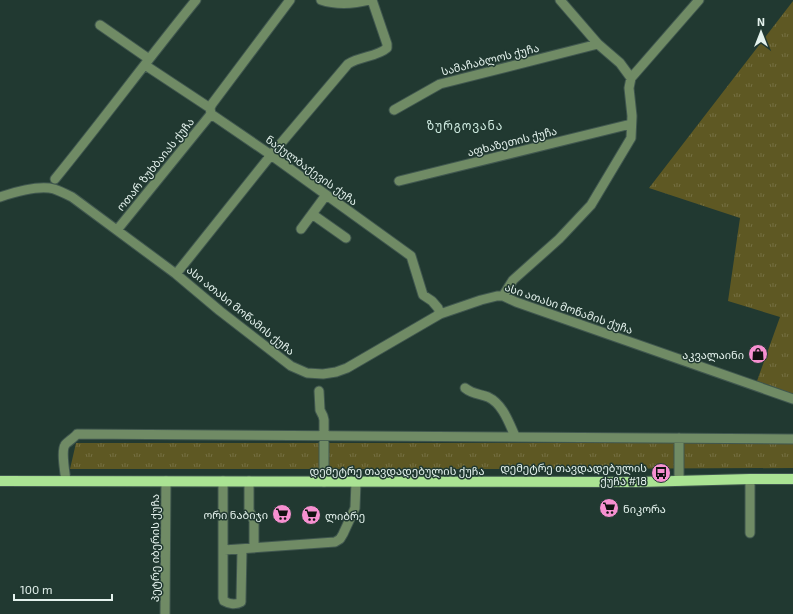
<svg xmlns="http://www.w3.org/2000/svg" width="793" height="614" viewBox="0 0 793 614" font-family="'Exo 2','Noto Sans Georgian',sans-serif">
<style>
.grass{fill:url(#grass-tufts)}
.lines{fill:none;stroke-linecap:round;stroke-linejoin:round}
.minor-casing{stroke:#40574f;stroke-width:11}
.major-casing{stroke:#40574f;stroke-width:12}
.minor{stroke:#708b65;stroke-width:9}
.major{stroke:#aae393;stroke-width:10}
.labels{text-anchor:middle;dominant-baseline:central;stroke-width:3;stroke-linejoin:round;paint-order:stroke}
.street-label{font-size:11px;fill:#e4f2ed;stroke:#213931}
.poi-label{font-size:11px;fill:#e4f2ed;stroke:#213931;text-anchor:end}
.neighbourhood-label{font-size:12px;letter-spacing:1px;fill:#cfebe1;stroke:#213931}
</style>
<defs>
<pattern id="grass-tufts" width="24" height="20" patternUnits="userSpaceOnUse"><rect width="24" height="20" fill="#5e5823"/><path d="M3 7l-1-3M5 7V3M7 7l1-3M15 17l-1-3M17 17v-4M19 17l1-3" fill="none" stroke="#757043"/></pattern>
</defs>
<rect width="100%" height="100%" fill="#213931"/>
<!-- grass -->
<path class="grass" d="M793 1V394L757 381 780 317 728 301 740 218 649 188Z
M76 443H793V468L555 469H70Z"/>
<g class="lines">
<defs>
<path id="minor" d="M321 0C336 5 354 4 370 0
M100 25 149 59
M145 65 210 108 211 114 271 155 411 256 423 295 432 301 438 308 440 314
M631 78 699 0
M210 108 212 104 290 0
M394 110 440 84 598 44
M55 179C103 120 148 59 196 0
M399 181 631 124
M0 197C15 192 39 185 54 189 60 191 66 194 72 197L176 274 220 311 291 366 307 373 323 374 336 372 347 368 440 314 481 300 497 296H503L516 302 793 399
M312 214 346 238
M301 229 326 195
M117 230 211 114
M176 274 271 155 348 64C360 56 377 57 387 48V44L372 0
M503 296 513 280 559 239 591 205 631 138 632 116 629 88 631 78 620 63 598 44 560 0
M465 388C472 394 480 394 488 397 503 404 509 423 515 436
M319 391 320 410 323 416 324 420V482
M679 438V481
M750 479V533
M66 481C65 473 61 451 65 445 66 443 75 437 77 434L793 439
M223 481V598L224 601C229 604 236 605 241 602V600L242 549
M249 481V510L254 521V548
M224 550 335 542 340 539 343 534 355 508 356 482
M165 614 166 481"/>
<path id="major" d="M0 481 638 482 750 479H793"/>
</defs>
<!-- minor casing -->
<use href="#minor" class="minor-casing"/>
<!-- major casing -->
<use href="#major" class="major-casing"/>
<!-- minor -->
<use href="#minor" class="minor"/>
<!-- major -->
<use href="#major" class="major"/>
</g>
<!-- icons -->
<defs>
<symbol id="shop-disc" viewBox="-11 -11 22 22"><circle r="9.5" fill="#f690d0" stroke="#213931"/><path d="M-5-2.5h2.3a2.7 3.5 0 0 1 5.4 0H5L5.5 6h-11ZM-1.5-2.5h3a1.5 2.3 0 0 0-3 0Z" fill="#111"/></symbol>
<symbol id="bus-disc" viewBox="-11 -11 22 22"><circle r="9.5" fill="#f690d0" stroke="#213931"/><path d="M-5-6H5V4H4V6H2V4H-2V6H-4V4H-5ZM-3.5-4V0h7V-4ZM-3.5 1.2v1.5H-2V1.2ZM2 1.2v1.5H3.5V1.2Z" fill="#111"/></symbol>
<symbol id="supermarket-disc" viewBox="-11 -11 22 22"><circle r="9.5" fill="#f690d0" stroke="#213931"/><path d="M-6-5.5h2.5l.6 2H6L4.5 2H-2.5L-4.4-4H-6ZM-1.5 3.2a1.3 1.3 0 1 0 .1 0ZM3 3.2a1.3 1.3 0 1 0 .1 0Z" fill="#111"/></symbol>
</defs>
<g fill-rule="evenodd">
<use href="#shop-disc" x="747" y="343" width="22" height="22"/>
<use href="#bus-disc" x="650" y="462" width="22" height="22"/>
<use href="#supermarket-disc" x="598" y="497" width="22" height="22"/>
<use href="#supermarket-disc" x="271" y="503" width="22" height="22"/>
<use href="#supermarket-disc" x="300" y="504" width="22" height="22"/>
</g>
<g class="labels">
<!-- street labels -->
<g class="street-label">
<text transform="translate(490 59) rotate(-14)">სამაჩაბლოს ქუჩა</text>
<text transform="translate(512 141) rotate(-14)">აფხაზეთის ქუჩა</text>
<text transform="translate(155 164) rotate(-51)">ოთარ ზუხბაიას ქუჩა</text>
<text transform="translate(312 170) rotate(36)">ნაქულბაქევის ქუჩა</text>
<text transform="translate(569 308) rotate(19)">ასი ათასი მოწამის ქუჩა</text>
<text transform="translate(241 310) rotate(39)">ასი ათასი მოწამის ქუჩა</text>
<text x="397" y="470">დემეტრე თავდადებულის ქუჩა</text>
<text transform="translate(154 548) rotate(-90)">პეტრე იბერის ქუჩა</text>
</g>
<!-- poi labels -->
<g class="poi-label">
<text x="744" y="354">აკვალაინი</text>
<text x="647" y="467">დემეტრე თავდადებულის<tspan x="647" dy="13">ქუჩა #18</tspan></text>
<text x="623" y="508" text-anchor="start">ნიკორა</text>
<text x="268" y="514">ორი ნაბიჯი</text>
<text x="325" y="515" text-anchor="start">ლიბრე</text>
</g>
<!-- neighbourhood labels -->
<g class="neighbourhood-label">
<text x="465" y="125">ზურგოვანა</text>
</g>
</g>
<!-- north arrow -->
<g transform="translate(761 32)" stroke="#213931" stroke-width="3" paint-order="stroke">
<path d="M0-3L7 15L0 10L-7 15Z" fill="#e4f2ed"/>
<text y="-6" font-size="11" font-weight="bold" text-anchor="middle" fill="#e4f2ed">N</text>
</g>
<!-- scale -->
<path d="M14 594v6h98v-6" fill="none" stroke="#e4f2ed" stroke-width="2"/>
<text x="20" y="594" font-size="12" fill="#e4f2ed" stroke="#213931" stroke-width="3" paint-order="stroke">100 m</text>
</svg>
